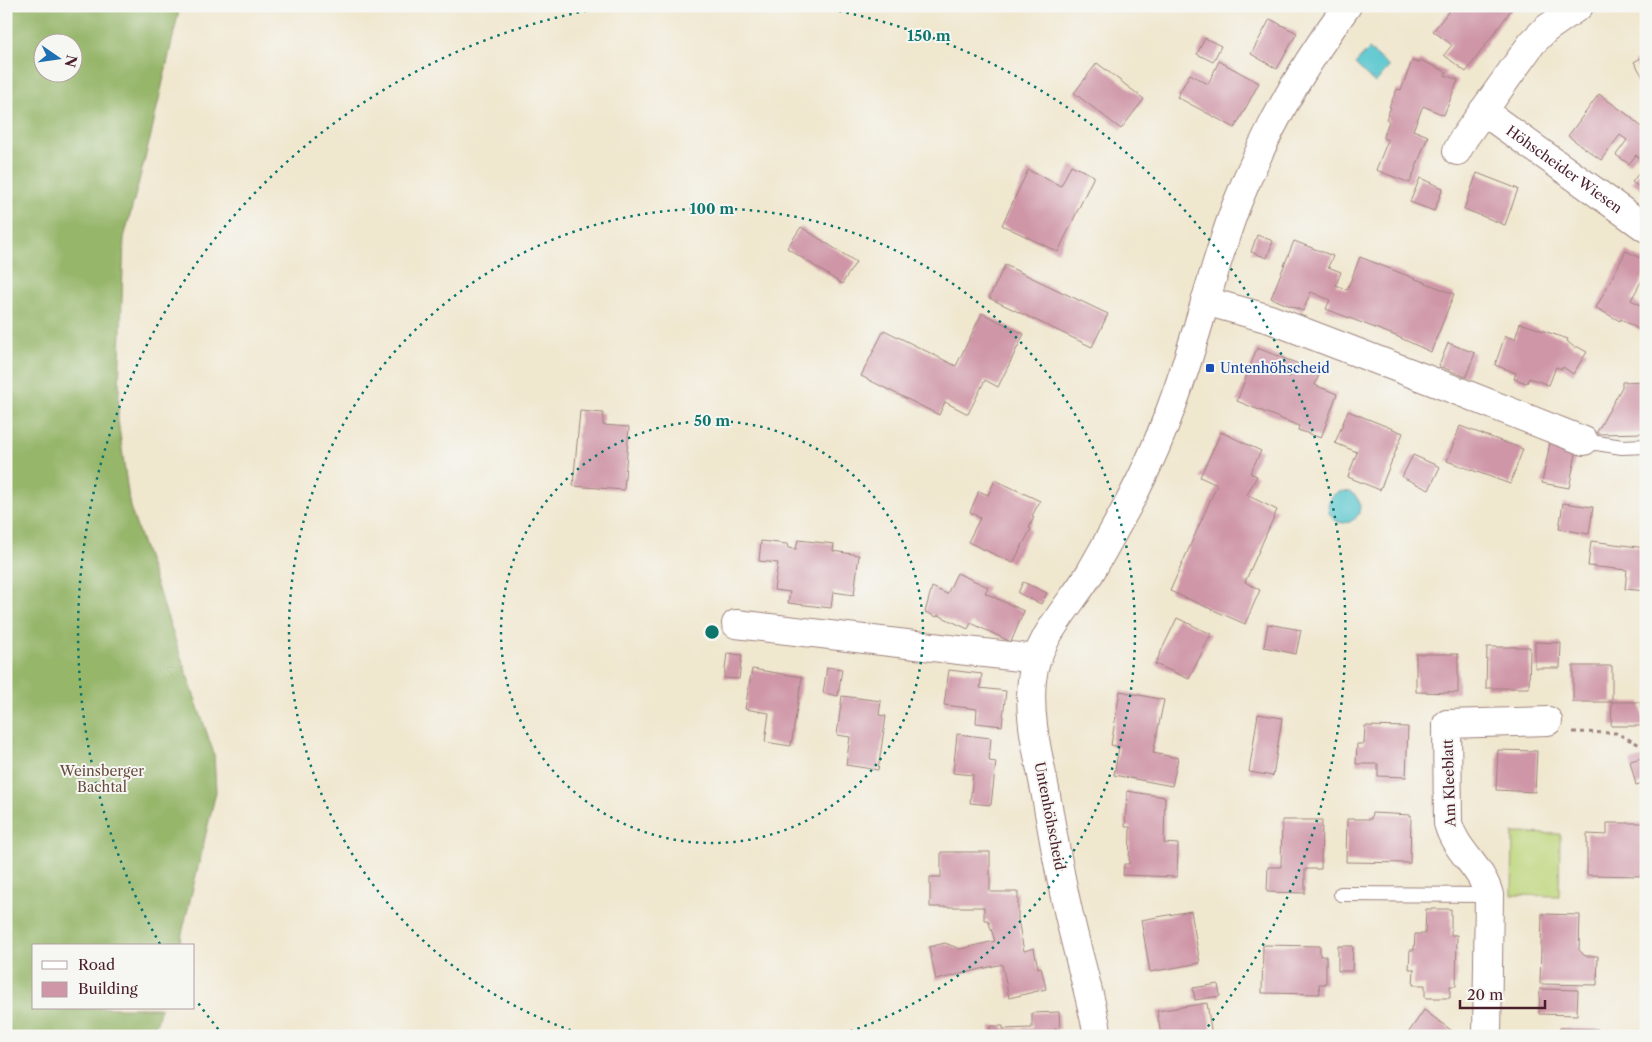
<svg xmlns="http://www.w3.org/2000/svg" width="1652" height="1042" viewBox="0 0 1652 1042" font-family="'Libre Caslon Text',serif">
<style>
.green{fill:#bdd57a;stroke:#847a52}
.forest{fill:#96b66a;stroke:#706a4a;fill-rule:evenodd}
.water{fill:#5bc8cf;stroke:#52747d}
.building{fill:#cf96a7}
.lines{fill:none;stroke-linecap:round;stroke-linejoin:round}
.service-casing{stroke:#9d837d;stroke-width:16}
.minor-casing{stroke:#9d837d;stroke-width:30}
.tertiary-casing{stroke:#9d837d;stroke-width:30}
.path{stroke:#9d837d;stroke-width:3;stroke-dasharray:4 4;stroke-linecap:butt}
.service{stroke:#fff;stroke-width:14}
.minor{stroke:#fff;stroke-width:28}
.tertiary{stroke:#fff;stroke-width:28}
.ring{fill:none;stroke:#0f766e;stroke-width:2.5;stroke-dasharray:2.5 5}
.transit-dot{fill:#1a4fb4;stroke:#f6f6f2;stroke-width:2}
.labels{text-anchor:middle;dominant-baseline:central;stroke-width:4;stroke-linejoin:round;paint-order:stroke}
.street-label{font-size:14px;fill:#4a1f2b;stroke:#f6f6f2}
.transit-label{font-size:14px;fill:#164399;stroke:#f6f6f2;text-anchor:start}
.park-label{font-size:14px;fill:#674c3f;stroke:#f6f6f2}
.centre{fill:#0f766e;stroke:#f6f6f2;stroke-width:2.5}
.ring-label{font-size:15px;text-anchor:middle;font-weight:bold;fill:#0f766e;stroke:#f6f6f2;stroke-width:4;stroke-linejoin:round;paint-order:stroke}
</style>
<rect width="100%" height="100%" fill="#f6f6f2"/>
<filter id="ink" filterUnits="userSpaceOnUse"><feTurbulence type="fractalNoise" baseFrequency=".02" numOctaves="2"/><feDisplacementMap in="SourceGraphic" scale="10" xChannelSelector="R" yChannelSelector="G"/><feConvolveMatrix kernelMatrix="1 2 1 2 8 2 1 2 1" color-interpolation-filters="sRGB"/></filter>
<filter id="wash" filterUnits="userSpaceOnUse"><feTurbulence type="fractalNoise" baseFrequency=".0096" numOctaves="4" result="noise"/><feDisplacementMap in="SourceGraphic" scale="20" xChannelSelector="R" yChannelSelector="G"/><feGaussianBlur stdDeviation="1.12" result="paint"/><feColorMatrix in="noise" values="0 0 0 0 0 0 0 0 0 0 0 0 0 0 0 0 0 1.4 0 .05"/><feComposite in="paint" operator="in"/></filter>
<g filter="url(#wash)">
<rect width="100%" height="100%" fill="#f0e7cf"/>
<!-- green -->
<path class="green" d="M1513 833 1560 834 1559 896 1512 895Z"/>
<!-- forest -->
<path class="forest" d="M6 6H180L150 139 124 238 118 420 130 507 214 754 216 792 179 946H34V1008H161L156 1025 140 1036H6ZM42 42H72V72H42Z"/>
<!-- water -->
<path class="water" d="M1369 49 1389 67 1375 83 1355 64Z
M1328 507a16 16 0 1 1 32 0a16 16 0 1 1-32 0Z"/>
<g id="blocks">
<!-- building -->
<path class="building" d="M1453 6H1514L1466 72 1444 55 1452 45 1433 31Z
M1270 19 1297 33 1277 69 1251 54Z
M1205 38 1221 46 1213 62 1197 54Z
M1646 55V82L1634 62Z
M1420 60 1447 72 1445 75 1458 80 1444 115 1423 106 1413 130 1428 136 1410 183 1376 170 1388 140 1383 138 1389 121 1386 119 1391 107H1389L1397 89 1401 90 1412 61 1419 63Z
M1219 61 1259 83 1235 128 1177 97 1190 74 1208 84Z
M1097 63 1144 99 1121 129 1074 93Z
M1599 94 1632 118V119L1646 130V163L1636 155 1629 164 1616 155 1627 140 1620 135 1601 160 1568 136Z
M1646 164V192L1632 182Z
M1071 165 1094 176 1058 252 1002 225 1028 170 1061 186Z
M1477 173 1518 189 1505 225 1464 209Z
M1420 178 1443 188 1434 211 1410 202Z
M801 227 856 262 842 284 787 248Z
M1257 235 1273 241 1267 258 1251 252Z
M1294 241 1333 256 1328 267 1341 272 1336 285 1347 290 1360 257 1454 294 1431 352 1396 336 1326 309 1330 300 1311 292 1303 311 1271 298Z
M1626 251 1646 261V273L1631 300 1646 308V326L1643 332 1621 319 1620 321 1596 308Z
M1005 265 1108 314 1092 347 989 298Z
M982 313 1024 334 998 387 985 380 968 414 945 402 939 415 861 376 884 330 956 366Z
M1520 323 1568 339 1567 341 1575 348 1576 346 1587 352 1573 374 1563 367 1562 369 1556 367 1549 385 1529 378 1527 383 1514 379 1516 373 1495 365 1505 336 1515 339Z
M1448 343 1475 353 1466 377 1439 366Z
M1257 348 1320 372 1315 385 1337 394 1321 438 1298 430 1299 426 1237 401Z
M1646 381V433L1598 434 1597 432 1622 387V382Z
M580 411 603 413V425L629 427 624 490 573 486Z
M1348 411 1403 433 1380 490 1348 477 1357 452 1335 443Z
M1460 426 1523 449 1510 484 1447 461Z
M1221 432 1261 451 1250 473 1257 476 1247 495 1277 510 1245 582 1260 590 1245 624 1170 591 1217 485 1200 477Z
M1550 443 1577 449 1569 488 1542 483Z
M1413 455 1440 467 1429 490 1402 477Z
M995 480 1040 501 1032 516 1034 517 1029 528 1031 529 1013 563 968 542 980 518 970 512 979 491 988 495Z
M1563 503 1593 507 1589 534 1559 529Z
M798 540 834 544 833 551 859 555 854 595 833 592 831 608 788 603 790 592 774 590 778 563 759 561 761 541 787 544 788 548 796 549Z
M1591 541 1646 548V591L1625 589 1627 570 1588 566Z
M957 573 988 587 985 593 1024 611 1011 642 971 623 968 629 938 615 937 617 925 612 932 587 947 594Z
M1023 582 1047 593 1041 604 1018 593Z
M1177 618 1211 634 1189 679 1155 664Z
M1268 624 1301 630 1296 654 1264 647Z
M1535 642 1561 643 1560 668H1535Z
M1487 647H1530L1529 688H1486Z
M727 653 742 655 739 679 724 678Z
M1416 654H1458V693L1416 692Z
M1573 666H1612V702H1640L1645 726H1611L1612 702H1573Z
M827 667 842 669 838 696 823 693Z
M752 669 802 677 791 746 765 742 769 713 745 709Z
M949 670 982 674 980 688 1006 691 1002 726 976 723 977 709 944 705Z
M1120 691 1164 700 1153 753 1178 758 1172 786 1114 775 1119 747 1111 745Z
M842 696 881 701 879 715 886 716 878 770 846 765 850 737 837 735Z
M1258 714 1282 718 1273 776 1249 772Z
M1365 726 1408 727 1406 777 1378 776V764H1356L1357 744H1364Z
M957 734 991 738 989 761 996 762 991 805 970 803 973 775 953 773Z
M1498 750 1537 751 1535 792 1496 790Z
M1646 757V782L1636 785 1630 761Z
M1127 791 1165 797 1164 843 1178 844 1177 877 1123 875 1124 864H1129L1130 827H1125Z
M1372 813 1411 815 1410 863 1346 862 1347 819H1371Z
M1282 820H1322L1321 869H1305V893L1267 892 1268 867H1281Z
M1607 823H1646L1645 876 1587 875V834L1607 835Z
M941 852H990V892H1018V920L1024 951 1034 948 1038 968 1041 967 1046 989 1009 998 1002 964 936 980 929 947 945 943 960 949 995 941 988 920H984V907H930V877H941Z
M1426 909H1451V935H1457L1456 986H1450V998H1425V985H1413L1414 969H1409L1410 950H1414L1415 934H1425Z
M1191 911 1200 963 1150 972 1141 920Z
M1542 914 1580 915 1579 950 1585 956H1598L1597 985 1540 984Z
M1263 945 1320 946V956H1326V984H1319L1320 994 1262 993Z
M1338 946H1353L1352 971H1338Z
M1218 984 1220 996 1195 1000 1193 988Z
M1540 989 1578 990 1577 1015 1539 1014Z
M1207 1003 1212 1036H1161L1157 1011Z
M1424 1010 1455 1033 1454 1036H1406Z
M1059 1012 1060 1029H1055V1036H991L990 1026H1003V1029L1032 1028V1013Z
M1560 1028 1598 1029V1036H1559Z"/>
</g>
</g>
<g filter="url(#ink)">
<use href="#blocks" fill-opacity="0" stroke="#9d837d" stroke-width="1"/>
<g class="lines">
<defs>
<path id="service" d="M1584 441 1622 447 1646 446
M1341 894 1489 895"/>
<g id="minor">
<path id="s1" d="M1483 111 1646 228"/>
<path d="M1457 151 1464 138 1532 43 1546 29 1579 6"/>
<path d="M1205 301 1270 319 1463 393 1584 441"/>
<path d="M736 624 1036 659"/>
<path d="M1487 1036 1489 895C1482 867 1455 851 1448 823L1447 724 1548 721"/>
</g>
<path id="tertiary" d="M1098 1036C1090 992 1076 949 1067 906 1058 867 1052 829 1045 790 1038 754 1028 717 1032 680 1036 639 1069 607 1090 573 1101 554 1112 534 1123 514 1148 469 1168 420 1184 371 1202 316 1216 260 1236 206 1264 134 1301 68 1347 6"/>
</defs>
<!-- service casing -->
<use href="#service" class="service-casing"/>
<!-- minor casing -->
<use href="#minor" class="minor-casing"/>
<!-- tertiary casing -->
<use href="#tertiary" class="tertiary-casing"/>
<!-- path -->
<path class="path" d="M1573 732 1616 733 1646 748"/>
<!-- service -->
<use href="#service" class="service"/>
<!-- minor -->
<use href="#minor" class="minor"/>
<!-- tertiary -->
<use href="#tertiary" class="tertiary"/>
</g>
</g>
<!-- distance rings -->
<g class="ring">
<circle cx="712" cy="632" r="211"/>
<path d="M585 1035A423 423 0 1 1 839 1035"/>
<path d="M223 1035A634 634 0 0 1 196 1000M160 944A634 634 0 0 1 607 7M817 7A634 634 0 0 1 1201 1035"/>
</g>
<!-- markers -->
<rect class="transit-dot" x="1205" y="363" width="10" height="10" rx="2.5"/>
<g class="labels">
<!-- street labels -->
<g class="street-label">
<text stroke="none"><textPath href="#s1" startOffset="100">Höhscheider Wiesen</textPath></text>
<text transform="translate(1449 783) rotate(-92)">Am Kleeblatt</text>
<text transform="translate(1050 816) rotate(79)">Untenhöhscheid</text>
</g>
<!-- transit labels -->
<g class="transit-label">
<text x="1220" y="368">Untenhöhscheid</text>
</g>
<!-- park labels -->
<g class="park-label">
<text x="102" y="771">Weinsberger<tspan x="102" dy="16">Bachtal</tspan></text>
</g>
</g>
<circle cx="712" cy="632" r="8" class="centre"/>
<g class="ring-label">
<text x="929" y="41">150 m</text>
<text x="712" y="214">100 m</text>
<text x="712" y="426">50 m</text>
</g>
<!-- margin -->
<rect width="1652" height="1042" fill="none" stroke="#f6f6f2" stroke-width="25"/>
<!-- legend -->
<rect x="32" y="944" width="162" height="65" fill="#f6f6f2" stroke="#b1a0a2"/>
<rect x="42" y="961" width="25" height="8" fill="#ffffff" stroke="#b1a0a2"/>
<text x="78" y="970" font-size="15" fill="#4a1f2b">Road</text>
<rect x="42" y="982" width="25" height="15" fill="#cf96a7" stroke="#b1a0a2"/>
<text x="78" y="994" font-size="15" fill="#4a1f2b">Building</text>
<!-- north arrow -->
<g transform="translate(58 58) rotate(103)"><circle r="24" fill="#f6f6f2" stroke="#b1a0a2"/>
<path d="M0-4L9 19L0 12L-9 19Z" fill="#1f6fb2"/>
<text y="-8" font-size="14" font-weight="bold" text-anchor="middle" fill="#4a1f2b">N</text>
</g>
<!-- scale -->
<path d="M1460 1000v8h85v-8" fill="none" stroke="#4a1f2b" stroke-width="2.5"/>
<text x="1467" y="1000" font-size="15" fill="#4a1f2b" stroke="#f6f6f2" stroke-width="4" paint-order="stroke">20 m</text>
</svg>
